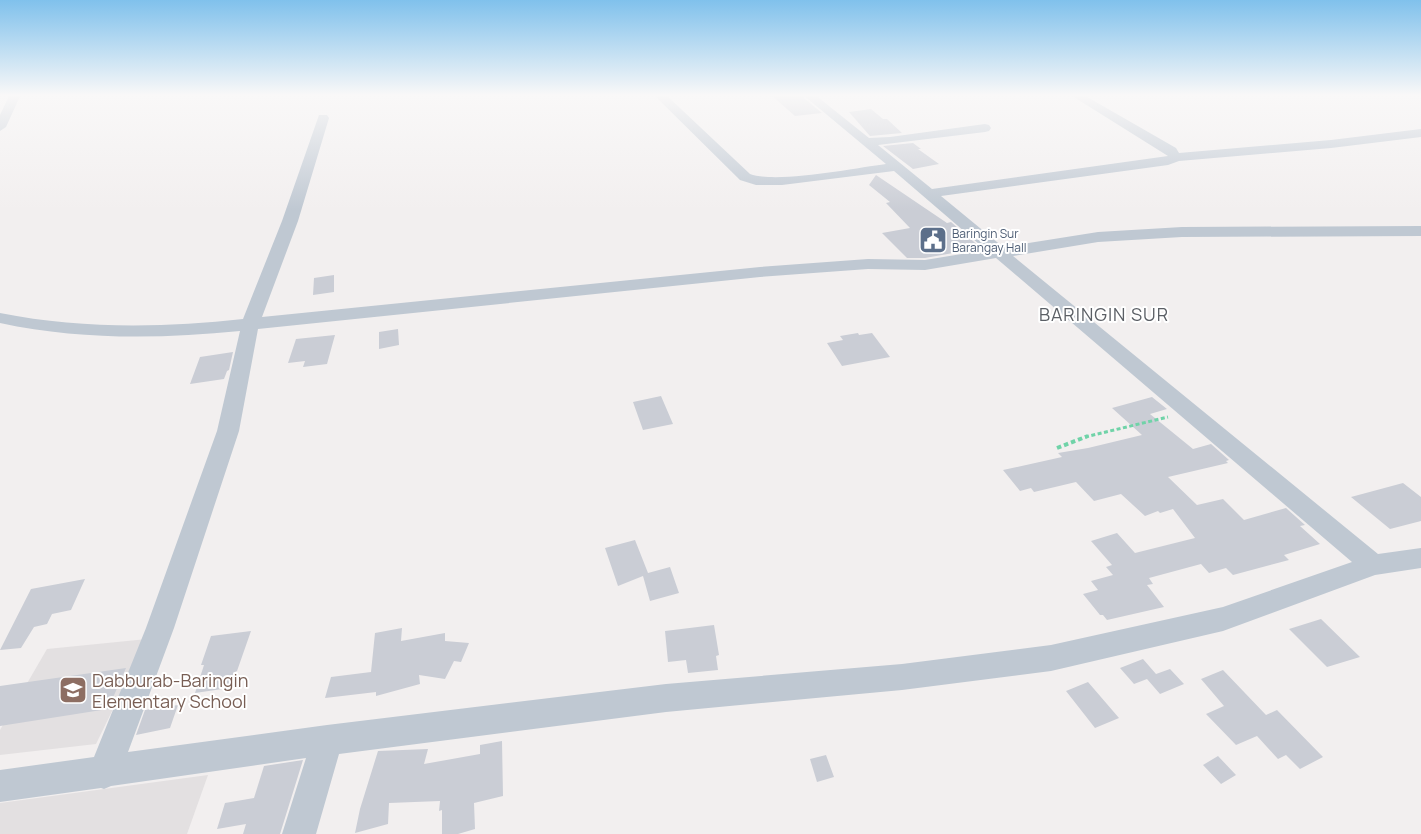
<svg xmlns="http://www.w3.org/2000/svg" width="1421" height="834" viewBox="0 0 1421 834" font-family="Manrope,sans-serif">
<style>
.education{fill:#e3e0e1}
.building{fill:#cacdd5}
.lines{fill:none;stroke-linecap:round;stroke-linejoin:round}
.path-far1{stroke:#70d3a8;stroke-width:3;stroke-dasharray:4 2.5;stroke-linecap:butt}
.path{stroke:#70d3a8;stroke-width:4;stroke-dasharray:4.5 3;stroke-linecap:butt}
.street{fill:#bfc8d2;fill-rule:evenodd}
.labels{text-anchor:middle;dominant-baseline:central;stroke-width:4;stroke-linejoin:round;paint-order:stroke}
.far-service-label{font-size:12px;fill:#4e5e75;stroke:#fff;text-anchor:start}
.quarter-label{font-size:18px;letter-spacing:1px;fill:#5b5f65;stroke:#fff}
.near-education-label{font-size:18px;fill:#785e54;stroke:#fff;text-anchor:start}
</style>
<rect width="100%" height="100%" fill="#f2efef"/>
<!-- education -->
<path class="education" d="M147 639 96 744 0 755V730L47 649Z
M208 775 187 834H0V803Z"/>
<!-- building -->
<path class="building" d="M770 94H799L822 113 795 116Z
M871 109 883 119H887L902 133 870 136 849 112Z
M913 143 921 149H918L939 164 913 169 883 146Z
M876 175 947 223 951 222 981 248 925 258H907L882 233 910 228 886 203 890 202 869 185Z
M334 275V292L313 295 314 278Z
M398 329 399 345 379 349V332Z
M858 333 859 335 872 333 890 357 842 366 827 343 843 340 840 336Z
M335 335 327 364 303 367 305 361 288 363 296 339Z
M233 352 229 370 227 371 224 379 190 384 200 357Z
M661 396 673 424 643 430 633 402Z
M1152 397 1167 409 1150 414 1193 449 1211 444 1229 460 1226 461 1228 463 1168 477 1197 505 1223 499 1244 520 1286 508 1305 525 1300 526 1320 544 1284 555 1289 560 1233 575 1226 568 1209 573 1201 564 1149 578 1153 584 1147 585 1164 607 1107 620 1103 615H1100L1083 594 1098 590 1091 581 1113 575 1106 567 1112 565 1091 541 1117 533 1135 553 1195 538 1173 509 1160 513 1158 511 1145 516 1121 494 1094 501 1076 482 1034 492 1031 488 1020 491 1003 470 1062 457 1058 453 1088 448 1142 435 1112 408Z
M1403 483 1421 497V521L1390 529 1351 497Z
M635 540 648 573 670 567 679 593 650 601 643 576 618 586 605 548Z
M85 579 71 610 52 614 47 624 34 627 21 648 0 650 31 589Z
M1321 619 1360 657 1327 667 1289 629Z
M714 625 719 655 716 656 718 670 688 673 686 660 668 662 665 631Z
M402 628 401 641 445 633V641L469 643 461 662 454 661 445 679 419 675 420 684 376 696V692L325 698 331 677 371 672 375 633Z
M251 631 237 671 235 672 229 688 195 693 204 665H201L211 636Z
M1143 659 1156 674 1170 669 1184 684 1160 694 1147 679 1134 684 1120 668Z
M126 668 108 709 0 726V686Z
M1223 670 1266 715 1277 710 1323 757 1300 769 1286 755 1278 759 1257 736 1236 745 1206 714 1224 706 1201 679Z
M1088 682 1119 718 1095 728 1066 691Z
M178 705 170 728 136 735 145 710Z
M502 741 503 796 474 803 475 829 458 834H442V810L439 811 440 801 389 803 388 824 355 833 360 809 378 751 428 749 424 764 480 754V745Z
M826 755 834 777 817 782 810 759Z
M1218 756 1236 775 1221 784 1203 765Z
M303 760 280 834H243L246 824 217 829 225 803 254 798 264 766Z"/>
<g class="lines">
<!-- path-far1 -->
<path class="path-far1" d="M1085 437 1168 417"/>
<!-- path -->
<path class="path" d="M1057 448 1088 436"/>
<!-- street -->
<path class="street" d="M10 94H21L6 127 0 131V115Z
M653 94H665L750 174C776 184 855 168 886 164L802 94H814L869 138 890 137 985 124 989 125 991 128 989 131 985 132 878 145 932 189 1168 156 1069 94H1082L1176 148 1179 153 1331 140 1421 129V137L1331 148 1179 161 1168 165 941 196 1003 247 1098 232 1182 227 1421 226V236L1182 237 1098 242 1013 256 1378 554 1421 548V568L1375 575 1223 631 1051 671 902 690 666 712 339 754 316 834H282L306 758 111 786 104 789 101 788 0 802V770L94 757 146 628 217 431 240 331C159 339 79 340 0 323V313C80 329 162 328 243 319L282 221 319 115H327L329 118 298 221 262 317 760 267 868 259 925 260 986 250 894 171 782 185H756L740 180ZM996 258 1352 562 1223 607 1051 645 902 664 666 684 327 725 128 752 174 628 239 431 258 329 760 277 868 269 925 270Z"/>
</g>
<!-- sky -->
<linearGradient id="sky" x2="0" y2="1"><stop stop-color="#80c1ec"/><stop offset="0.45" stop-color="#f9f8f8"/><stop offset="1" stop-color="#f9f8f8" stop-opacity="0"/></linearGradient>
<rect width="1421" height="211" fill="url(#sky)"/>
<!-- icons -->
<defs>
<symbol id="civic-square" viewBox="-11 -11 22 22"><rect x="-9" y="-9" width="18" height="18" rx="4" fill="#5c6f8a" stroke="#fff"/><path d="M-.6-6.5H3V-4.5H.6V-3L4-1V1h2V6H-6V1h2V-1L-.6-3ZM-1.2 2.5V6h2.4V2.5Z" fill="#fff"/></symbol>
<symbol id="school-square" viewBox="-11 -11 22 22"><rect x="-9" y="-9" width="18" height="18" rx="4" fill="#8d6e63" stroke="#fff"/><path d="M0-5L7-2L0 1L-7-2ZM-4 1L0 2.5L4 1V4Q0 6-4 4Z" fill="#fff"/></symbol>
</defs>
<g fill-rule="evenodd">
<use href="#civic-square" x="917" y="224" width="32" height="32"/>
<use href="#school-square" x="57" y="674" width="32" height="32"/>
</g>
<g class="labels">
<!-- far-service labels -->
<g class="far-service-label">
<text x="952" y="233">Baringin Sur<tspan x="952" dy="14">Barangay Hall</tspan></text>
</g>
<!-- quarter labels -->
<g class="quarter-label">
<text x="1104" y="314">BARINGIN SUR</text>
</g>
<!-- near-education labels -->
<g class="near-education-label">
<text x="92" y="680">Dabburab-Baringin<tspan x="92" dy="21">Elementary School</tspan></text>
</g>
</g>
</svg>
